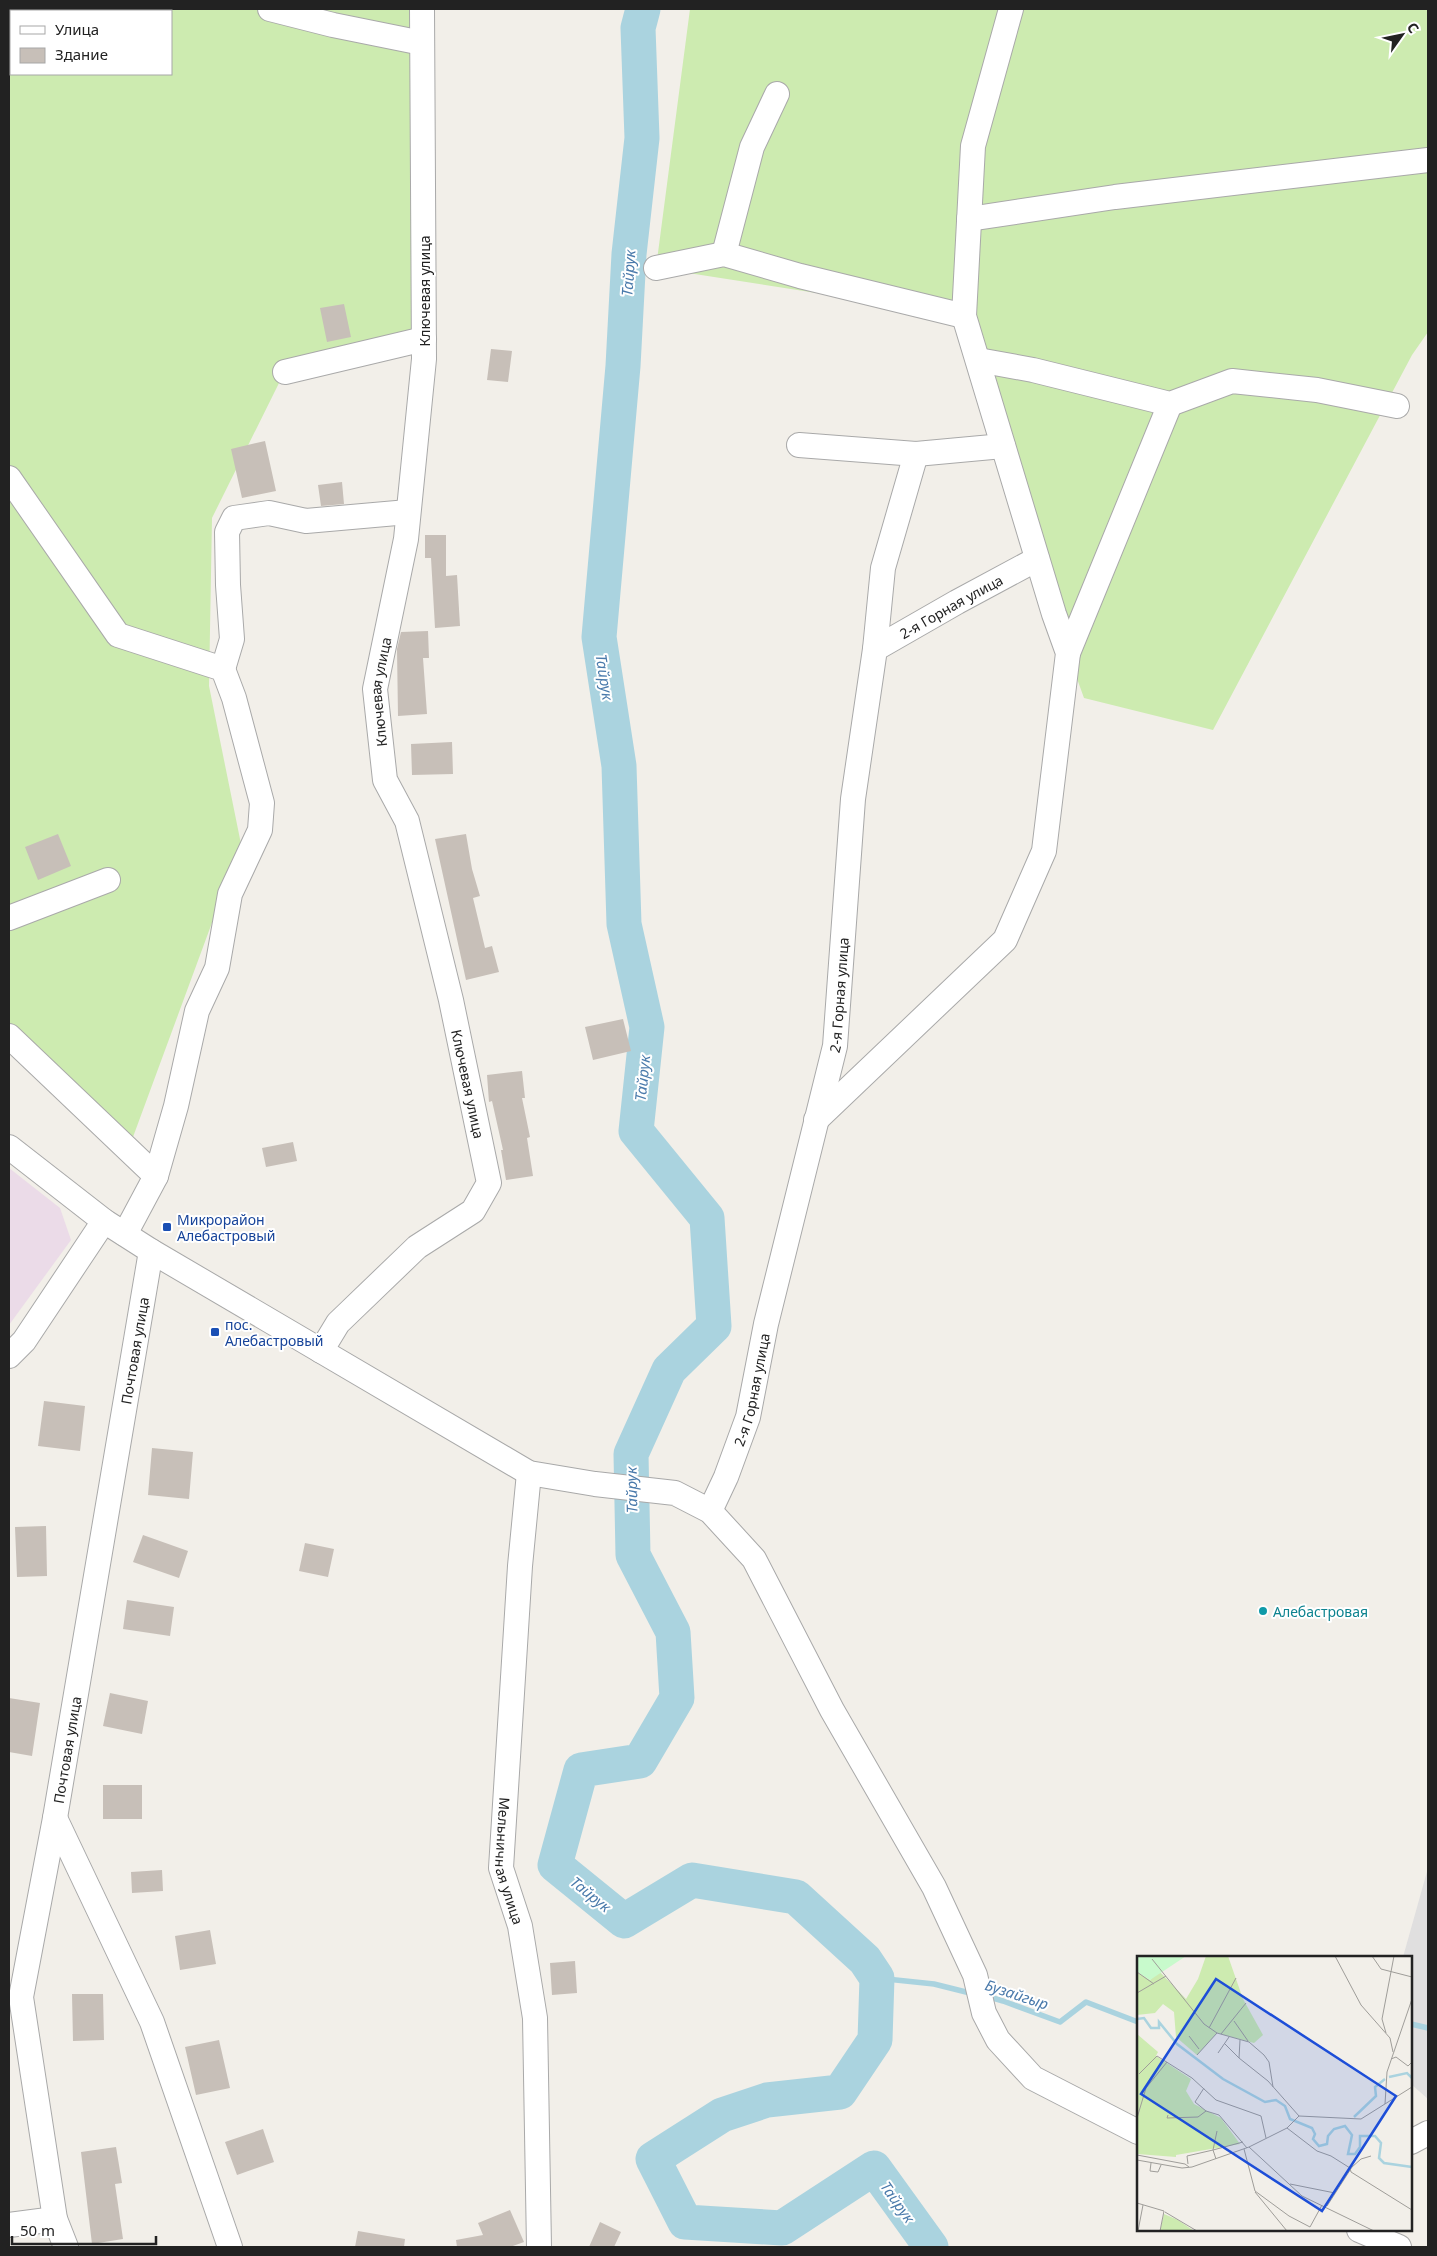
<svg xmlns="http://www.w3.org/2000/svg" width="1437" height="2256" viewBox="0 0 1437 2256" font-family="'Noto Sans',sans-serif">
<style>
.residential{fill:#e0dfdf}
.industrial{fill:#ebdbe8}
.grass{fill:#cdebb0;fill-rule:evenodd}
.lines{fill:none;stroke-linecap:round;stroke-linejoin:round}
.stream{stroke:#aad3df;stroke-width:5.5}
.river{stroke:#aad3df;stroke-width:35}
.building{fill:#c7bfb8}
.minor-casing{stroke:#a9a9a9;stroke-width:26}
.minor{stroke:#fff;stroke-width:24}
.transit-dot{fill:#1a4fb4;stroke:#fff;stroke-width:2}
.culture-dot{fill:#0f9aa8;stroke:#fff;stroke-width:2}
.labels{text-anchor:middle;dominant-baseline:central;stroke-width:4;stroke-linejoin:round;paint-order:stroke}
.street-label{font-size:14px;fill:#222;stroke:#fff}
.transit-label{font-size:14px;fill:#164399;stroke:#fff;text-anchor:start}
.culture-label{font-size:14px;fill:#0d838f;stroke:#fff;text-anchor:start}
.water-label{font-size:15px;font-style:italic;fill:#4a7aab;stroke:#fff}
.inset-river{fill:none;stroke:#aad3df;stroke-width:2.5}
.inset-road{fill:none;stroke:#9f9d99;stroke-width:1}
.view{fill:#1d4ed8;fill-opacity:0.15;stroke:#1d4ed8;stroke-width:2.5}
.inset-edge{fill:none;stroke:#222;stroke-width:2.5}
</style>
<rect width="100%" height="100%" fill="#f2efe9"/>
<!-- residential -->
<path class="residential" d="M1428 1868V2099L1411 2084V1957H1403Z"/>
<!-- industrial -->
<path class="industrial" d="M9 1168 60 1208 71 1240 9 1325Z"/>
<!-- grass -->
<path class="grass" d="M9 9H418L417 351 280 381 212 518 209 686 241 844 126 1156 9 1035ZM11 11H171V74H11Z
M690 9H1428V332L1412 355 1213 730 1084 698 1047 596 964 316 656 268Z"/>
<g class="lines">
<!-- stream -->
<path class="stream" d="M877 1978 934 1984 974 1994
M986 1996 1003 2001 1060 2022 1086 2002 1138 2022
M1411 2024 1428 2028"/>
<!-- river -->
<path class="river" d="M643 9 638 28 642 138 629 254 623 366 599 637 619 766 624 924 647 1027 636 1131 707 1218 714 1326 669 1370 631 1454 633 1555 673 1632 677 1698 640 1761 581 1770 555 1865 624 1921 692 1880 796 1897 865 1960 877 1978 875 2040 840 2092 767 2100 722 2115 653 2159 685 2222 782 2228 874 2168 931 2247"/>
</g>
<!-- building -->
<path class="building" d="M344 304 351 337 327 342 320 308Z
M491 349 512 351 508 382 487 380Z
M265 441 276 491 242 498 231 449Z
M342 482 344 504 321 506 318 485Z
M425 535H446V576L457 575 460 626 435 628 431 558H425Z
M428 631 429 658H423L427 714 398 716 397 649 401 632Z
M452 742 453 774 412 775 411 744Z
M58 834 71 866 38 880 25 847Z
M466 834 472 869 480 896 473 898 485 948 492 946 499 972 466 980 435 839Z
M623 1019 631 1051 593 1060 585 1027Z
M522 1071 525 1098H522L530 1137 527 1138 533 1176 506 1180 501 1150H503L492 1101 489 1102 487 1075Z
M293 1142 297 1161 266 1167 262 1148Z
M44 1401 85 1406 80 1451 38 1446Z
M152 1448 193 1452 189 1499 148 1495Z
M46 1526 47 1576 17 1577 15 1527Z
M143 1535 188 1551 179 1578 133 1562Z
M305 1543 334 1549 328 1577 299 1571Z
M127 1600 174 1607 170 1636 123 1629Z
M110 1693 148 1701 142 1734 103 1726Z
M9 1698 40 1703 32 1756 9 1752Z
M103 1785H142V1819H103Z
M162 1870 163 1891 132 1893 131 1872Z
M210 1930 216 1964 180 1970 175 1936Z
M575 1961 577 1993 552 1995 550 1963Z
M72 1994H103L104 2040 73 2041Z
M219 2040 230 2088 196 2095 185 2047Z
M263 2129 274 2162 237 2175 225 2142Z
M116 2147 122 2183 115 2184 123 2239 92 2244 81 2152Z
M510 2210 524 2242 510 2247H457L456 2240 483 2235 478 2223Z
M600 2222 621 2232 614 2247H589Z
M358 2231 405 2239 404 2247H355Z"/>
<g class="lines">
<defs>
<g id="minor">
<path d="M270 9 333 25 422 43"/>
<path d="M57 11 65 9"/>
<path d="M9 28 11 27"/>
<path d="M969 219 1115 197 1428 160"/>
<path d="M724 254 752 147 777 94"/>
<path d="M656 268 724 254 800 276 964 316"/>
<path d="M978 360 1033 370 1170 404 1232 381 1317 390 1397 406"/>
<path d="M285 372 424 339"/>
<path d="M799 445 916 454 1003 446"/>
<path d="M9 478 118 635 223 669 234 698 262 803 260 830 230 894 217 968 197 1011 176 1106 156 1176 125 1234"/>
<path d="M875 649 883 568 916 454"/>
<path d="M1068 653 1170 404"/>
<path d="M223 669 232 639 228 585 227 532 234 518 269 513 306 521 408 512"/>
<path d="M9 918 108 880"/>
<path d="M9 1036 156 1176"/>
<path d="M816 1120 1005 940 1044 851 1068 653 1054 614 964 316 973 146 1011 9"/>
<path d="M9 1147 104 1221 151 1251 529 1473 595 1484 675 1493 710 1511 754 1559 832 1710 934 1887 975 1975 984 2013 998 2040 1033 2078 1138 2132"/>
<path id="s1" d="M321 1351 338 1323 417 1247 473 1211 489 1183 451 1000 407 821 385 780 375 689 406 539 424 359 422 9"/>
<path d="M9 1356 24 1341 104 1221"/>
<path id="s2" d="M529 1473 520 1566 501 1868 520 1926 535 2018 539 2247"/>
<path id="s3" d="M710 1511 726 1477 748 1417 766 1324 835 1046 853 799 875 649 957 602 1037 559"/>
<path d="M55 1818 152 2022 230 2247"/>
<path d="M1411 2142 1428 2133"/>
<path d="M9 2225 55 2219"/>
<path d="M1359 2230 1399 2247"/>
<path id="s4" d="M66 2247 55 2219 21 1997 55 1818 151 1251"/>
</g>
</defs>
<!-- minor casing -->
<use href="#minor" class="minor-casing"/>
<!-- minor -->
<use href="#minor" class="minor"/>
</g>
<!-- markers -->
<g class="transit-dot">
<rect x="162" y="1222" width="10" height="10" rx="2.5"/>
<rect x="210" y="1327" width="10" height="10" rx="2.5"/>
</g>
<circle class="culture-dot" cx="1263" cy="1611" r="5"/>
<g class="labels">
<!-- street labels -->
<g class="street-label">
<text transform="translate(424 291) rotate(-90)">Ключевая улица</text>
<text stroke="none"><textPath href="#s3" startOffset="969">2-я Горная улица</textPath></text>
<text stroke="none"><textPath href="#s1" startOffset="748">Ключевая улица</textPath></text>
<text stroke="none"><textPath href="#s3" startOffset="534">2-я Горная улица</textPath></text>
<text transform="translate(468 1084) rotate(78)">Ключевая улица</text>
<text stroke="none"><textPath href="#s4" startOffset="911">Почтовая улица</textPath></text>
<text stroke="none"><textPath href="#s3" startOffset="129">2-я Горная улица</textPath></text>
<text stroke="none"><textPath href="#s4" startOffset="506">Почтовая улица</textPath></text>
<text stroke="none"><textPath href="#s2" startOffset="390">Мельничная улица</textPath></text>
</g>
<!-- transit labels -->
<g class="transit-label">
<text x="177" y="1219">Микрорайон<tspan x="177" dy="16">Алебастровый</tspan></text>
<text x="225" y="1324">пос.<tspan x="225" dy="16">Алебастровый</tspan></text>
</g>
<!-- culture labels -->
<g class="culture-label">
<text x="1273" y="1611">Алебастровая</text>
</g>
<!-- water labels -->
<g class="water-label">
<text transform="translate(628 273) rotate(-86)">Тайрук</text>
<text transform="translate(605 677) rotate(81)">Тайрук</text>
<text transform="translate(642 1078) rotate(-84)">Тайрук</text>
<text transform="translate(631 1490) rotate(-91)">Тайрук</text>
<text transform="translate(591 1894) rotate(39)">Тайрук</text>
<text transform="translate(1017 1994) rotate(18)">Бузайгыр</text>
<text transform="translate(898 2202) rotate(55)">Тайрук</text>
</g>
</g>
<!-- overview -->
<g transform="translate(1137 1956)">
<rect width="275" height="275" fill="#f2efe9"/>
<path d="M69 0H91L106 43 126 79 117 87 80 77 60 99 39 81 37 56 26 48 18 57 0 59V16L13 24 22 15 49 43 61 23ZM0 78 21 96 19 100 54 123 49 135 57 148 84 162 103 188 39 199V201L0 198ZM27 258 41 264 57 275H23Z" fill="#cdebb0"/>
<path d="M0 0H49L13 24 0 16Z" fill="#c8facc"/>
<path class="inset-river" d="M0 63 7 62 14 72H22V66L40 88 86 123 128 146 139 144 148 150 153 163 175 172 178 178 176 183 182 190 190 188 191 180 197 173 208 170 215 179 211 198H218L223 191V180H238L244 187 242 202 247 207 275 211M252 121 270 117 275 122M217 161 239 140 238 131 248 123"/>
<path class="inset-road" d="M198 0 224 49 253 82 256 96M235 0 244 13 275 21M15 3 67 68 80 77 112 86 127 99 132 106 136 131M0 16 17 28M0 37 29 20M97 65 111 85M72 72 99 22M249 77 245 63 257 0M84 78 109 47M52 80 62 93M103 84 102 102 131 125 162 160M88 88 102 102M81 97 92 81M60 99 80 77M254 103 259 101 271 110 275 106M2 118 20 100 55 122 79 144 124 160 129 182M67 132 58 146 69 155M248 148 250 116 275 43M31 159 30 162 61 161 69 155 82 159 110 192M0 162 9 132 30 106M150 172 180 195 194 200 213 212 214 216 275 254M80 175 76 194 106 186M112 191 165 240 237 275M107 193 118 235 152 260 173 271 185 249M0 199 48 208 52 211M0 204 45 212 55 211 112 191 150 172 162 160 224 163 275 131M14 207 13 215 21 216 24 209M51 208 50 200 76 194 79 203M153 228 198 237M118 236 150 275M0 247 27 255 23 275M190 250 215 211 224 203 234 200M28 256 60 275M1 275 6 249"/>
<path class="view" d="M79 23 259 140 185 255 4 138Z"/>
<rect width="275" height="275" class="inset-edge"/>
</g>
<!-- border -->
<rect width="1437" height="2256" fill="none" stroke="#222222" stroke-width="20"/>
<!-- legend -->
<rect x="10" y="10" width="162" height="65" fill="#ffffff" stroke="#a7a7a7"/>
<rect x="20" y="26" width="25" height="8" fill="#ffffff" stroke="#a7a7a7"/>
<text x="55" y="35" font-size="15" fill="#222222">Улица</text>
<rect x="20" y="48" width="25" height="15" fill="#c7bfb8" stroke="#a7a7a7"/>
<text x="55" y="60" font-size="15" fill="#222222">Здание</text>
<!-- north arrow -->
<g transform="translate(1402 35) rotate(57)" stroke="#ffffff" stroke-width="4" paint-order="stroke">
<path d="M0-4L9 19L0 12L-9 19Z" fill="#222222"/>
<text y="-8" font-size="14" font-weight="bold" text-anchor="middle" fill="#222222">С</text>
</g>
<!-- scale -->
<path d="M12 2236v8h144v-8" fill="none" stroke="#222222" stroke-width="2.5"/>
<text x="20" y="2236" font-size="15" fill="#222222" stroke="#ffffff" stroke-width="4" paint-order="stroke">50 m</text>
</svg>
